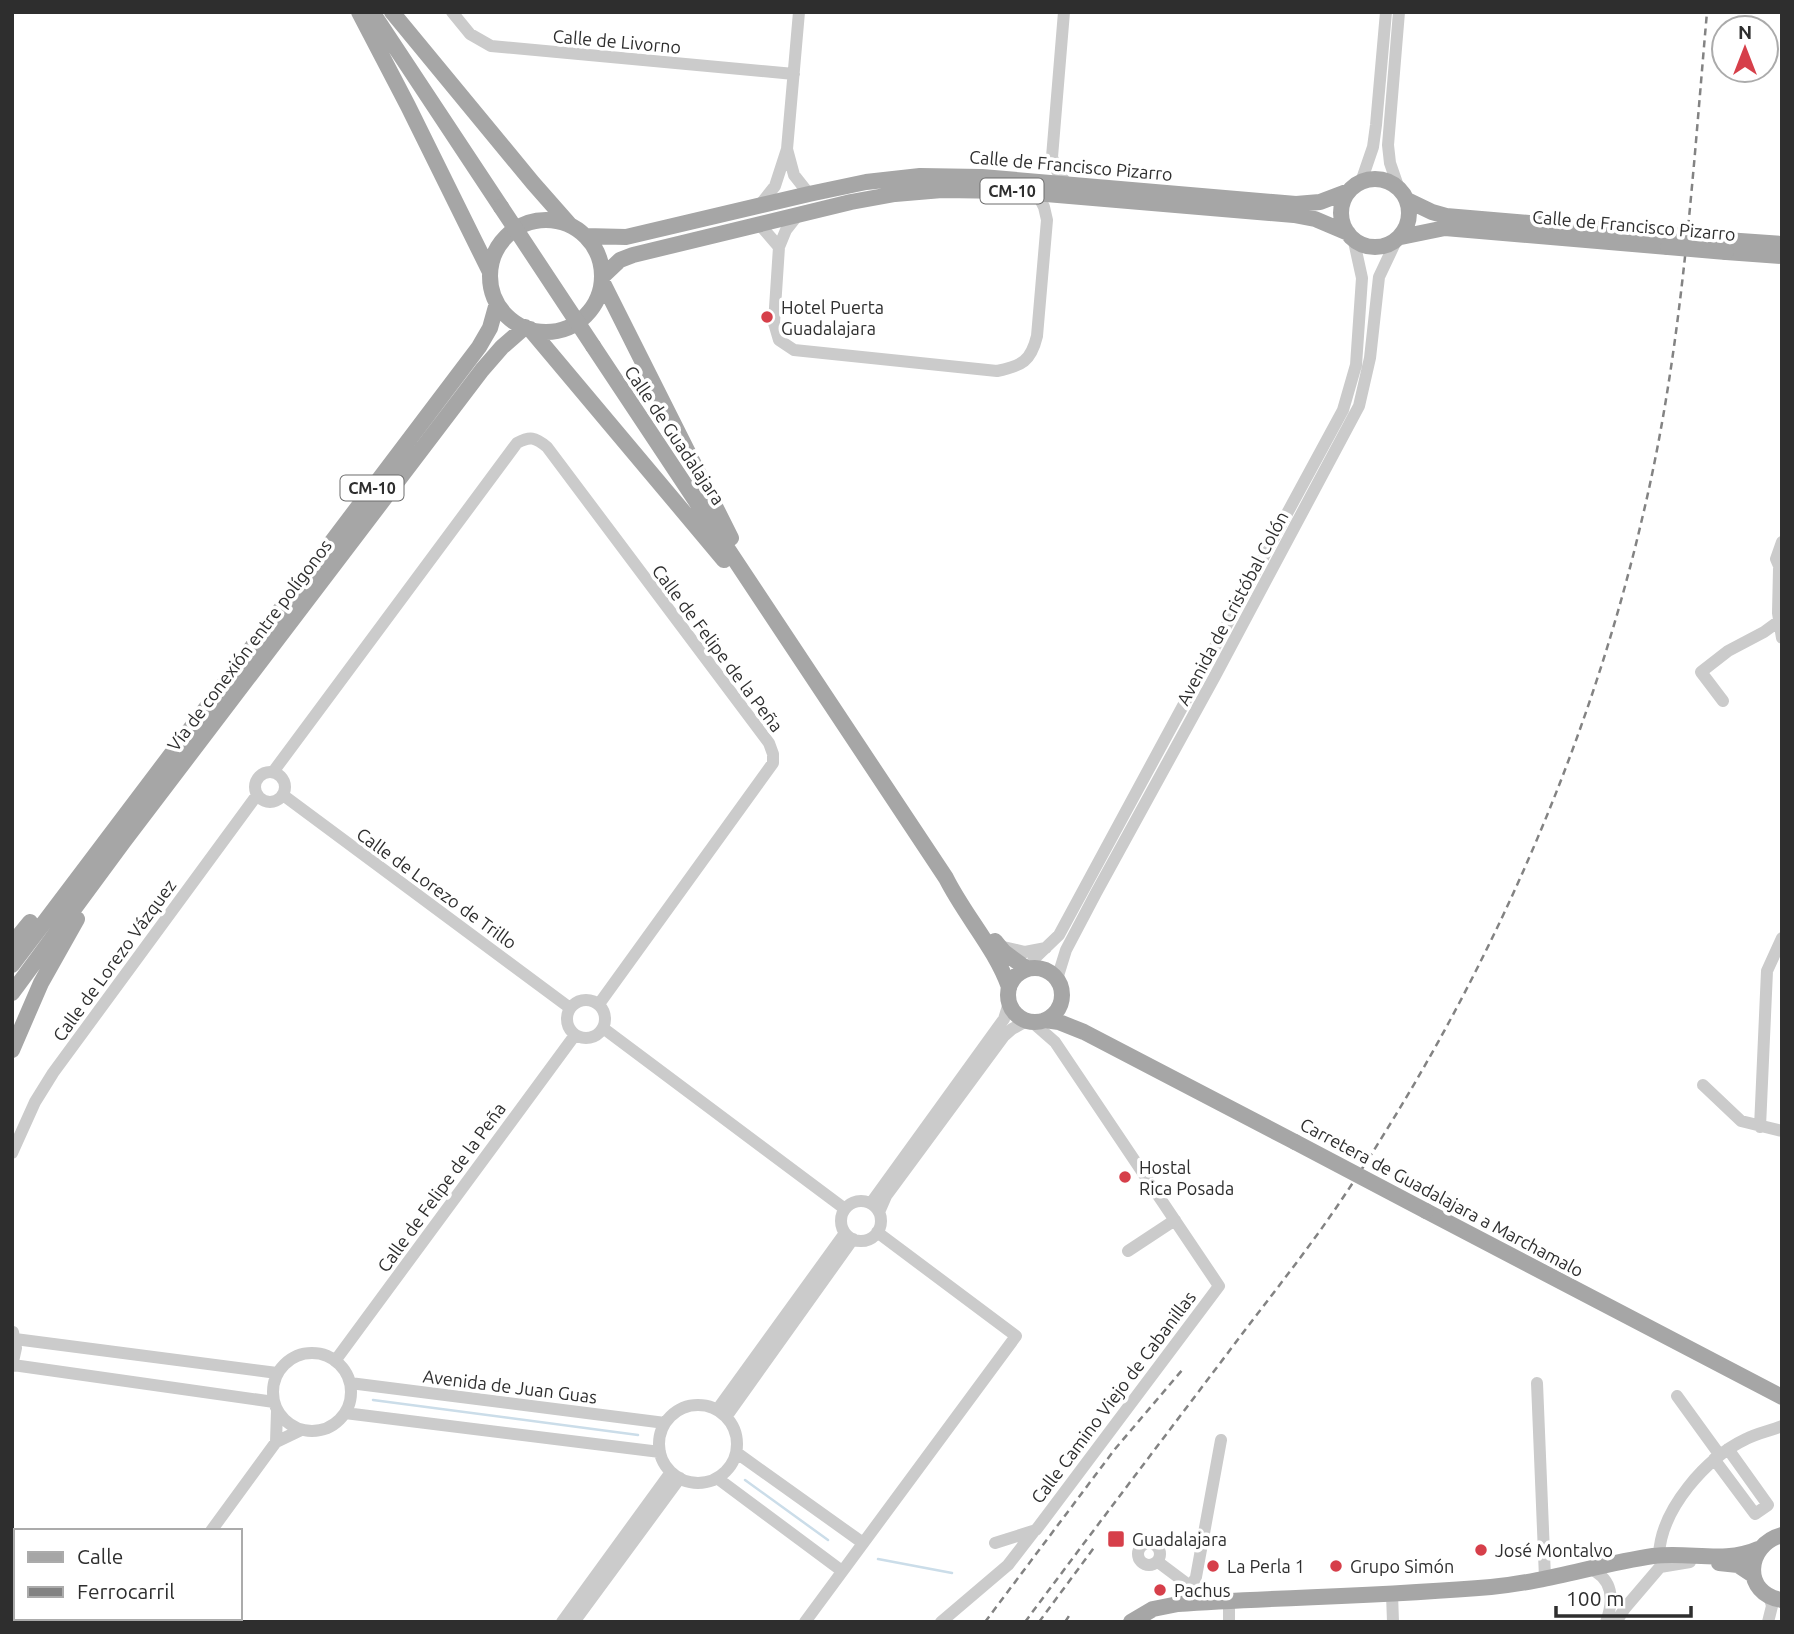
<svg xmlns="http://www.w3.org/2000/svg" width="1794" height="1634" viewBox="0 0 1794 1634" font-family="Ubuntu,sans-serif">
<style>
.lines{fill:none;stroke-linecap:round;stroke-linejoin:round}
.stream{stroke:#cbdde9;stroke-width:2.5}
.minor{stroke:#cbcbcb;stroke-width:12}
.major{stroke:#a6a6a6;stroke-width:16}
.rail{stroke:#838383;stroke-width:2.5;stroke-dasharray:7 5;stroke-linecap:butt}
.major-bridge{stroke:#a6a6a6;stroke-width:16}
.poi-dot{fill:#d63f4a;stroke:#fff;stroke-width:2.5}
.labels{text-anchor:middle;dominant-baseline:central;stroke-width:7;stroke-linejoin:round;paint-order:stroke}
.shield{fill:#fff;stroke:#6d6d6d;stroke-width:2}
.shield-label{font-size:16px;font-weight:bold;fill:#2e2e2e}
.street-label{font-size:18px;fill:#2e2e2e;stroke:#fff}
.poi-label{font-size:18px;fill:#2e2e2e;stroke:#fff;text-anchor:start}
</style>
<rect width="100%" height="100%" fill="#fff"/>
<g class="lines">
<!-- stream -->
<path class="stream" d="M373 1400 638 1435
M745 1480 828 1540
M878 1559 952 1573"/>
<!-- minor -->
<path class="minor" d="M452 12 470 34 491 46 794 74
M1064 12 1052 157 1057 171 1067 184
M1399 12 1388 145 1390 163 1399 189
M787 149 794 175 809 194
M1361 182 1373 147 1376 125 1386 12
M760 205 775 186 787 149 799 12
M797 216 786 230 779 247 774 323 779 340 794 350 997 371C1022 366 1031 361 1037 336L1047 220 1044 207 1037 193
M760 225 779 247
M1782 542 1776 559 1782 573
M1779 569 1778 613 1782 638
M1723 701 1701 672 1728 651 1764 632 1779 621
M273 772 517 443C530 436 535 437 547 447L769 743 773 754V763L599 1004
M255 787a15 15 0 1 1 30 0a15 15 0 1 1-30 0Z
M283 795 570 1008
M999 946 1025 952 1046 948
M1028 969 1035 958 1059 935 1343 410 1356 365 1362 278 1353 237
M1057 979 1066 950 1096 893 1215 676 1359 406 1370 358 1379 277 1396 241
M567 1019a19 19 0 1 1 38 0a19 19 0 1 1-38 0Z
M603 1028 845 1209
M1703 1085 1741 1121 1782 1131
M1760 1127 1767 971 1782 938
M12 1153 35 1102 53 1073 257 795
M841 1221a20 20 0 1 1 40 0a20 20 0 1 1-40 0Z
M871 1203 996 1030 1004 1019 1009 1003
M879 1212 886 1196 1004 1036 1012 1029 1028 1020
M1128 1251 1175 1220
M15 1339 277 1373
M273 1392a39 39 0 1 1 78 0a39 39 0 1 1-78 0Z
M335 1361 575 1035
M13 1365 274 1402
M12 1366 16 1348 13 1332
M350 1383 665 1423
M1537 1383 1545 1578
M1677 1396 1719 1454
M659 1444a39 39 0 1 1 78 0a39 39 0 1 1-78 0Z
M717 1410 845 1233
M277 1411 276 1442 301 1430
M345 1413 660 1452
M726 1417 853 1239
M737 1453 863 1543
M1714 1459 1755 1514 1768 1505 1728 1449
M717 1478 842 1571
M211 1531 276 1442
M1138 1554a11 11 0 1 1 22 0a11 11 0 1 1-22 0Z
M995 1543 1036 1530 1219 1286 1055 1042 1031 1021
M1659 1555C1661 1509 1706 1458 1746 1439 1757 1433 1770 1431 1782 1426
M1158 1562 1186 1583 1192 1595
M1596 1572C1614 1583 1613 1603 1606 1622
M1190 1588 1196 1577 1221 1440
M1392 1594 1393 1622
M1229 1603V1622
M145 1622 147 1618
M562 1622 671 1472
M574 1622 680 1478
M805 1622 1016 1336 877 1232
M941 1622 1008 1565 1035 1530
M1616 1622 1625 1608 1660 1567 1690 1562
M1768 1622 1772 1606 1769 1595"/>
<!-- major -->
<path class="major" d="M359 12 408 106 489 270
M372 12 501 207
M392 12 533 183 570 225
M1341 213a34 34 0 1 1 68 0a34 34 0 1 1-68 0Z
M1407 200 1432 212 1446 216 1670 235
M490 276a56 56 0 1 1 112 0a56 56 0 1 1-112 0Z
M585 236 626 237 809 194 866 182 920 176 982 177 1296 204 1320 202 1349 191
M1401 237 1445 228 1668 247
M1726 240 1782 244
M1726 252 1782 256
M602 277 620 260 633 255 851 202 895 194 942 190 1011 191 1294 215 1315 219 1348 233
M602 281 731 538
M530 329 724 560
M593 346 946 878C965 916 995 948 1009 987
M995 941 1004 952 1027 969
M12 944 30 922
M12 965 479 347 490 328 497 303
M1008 995a27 27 0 1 1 54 0a27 27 0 1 1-54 0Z
M12 993 124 841 482 370 502 347 525 327
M1045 1020 1059 1022 1084 1032 1295 1142
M12 1050 41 983 77 919
M1426 1211 1782 1397
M1782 1535C1745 1545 1742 1594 1782 1600
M1719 1563 1738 1565 1753 1575
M1131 1622 1153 1609 1178 1604C1282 1597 1387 1596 1491 1587 1546 1582 1599 1564 1653 1556 1688 1551 1725 1564 1758 1549"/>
<!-- rail -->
<path class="rail" d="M985 1622 1115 1449 1183 1369
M1025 1622C1095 1528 1166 1435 1236 1342 1270 1297 1306 1252 1338 1205 1478 998 1585 763 1642 519 1682 353 1692 182 1707 12
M1039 1622 1096 1545
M1065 1622 1069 1616"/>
<!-- major-bridge -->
<path class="major-bridge" d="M501 207 593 346
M1670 235 1726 240
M1668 247 1726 252
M1295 1142 1426 1211"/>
</g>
<!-- markers -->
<g class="poi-dot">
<circle cx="767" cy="317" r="7"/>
<circle cx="1125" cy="1177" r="7"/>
<rect x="1107" y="1530" width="18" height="18" rx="3.5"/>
<circle cx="1481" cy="1550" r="7"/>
<circle cx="1213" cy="1566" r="7"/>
<circle cx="1336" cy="1566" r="7"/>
<circle cx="1160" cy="1590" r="7"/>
</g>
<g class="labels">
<!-- shield labels -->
<g class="shield">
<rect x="980.5" y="178.5" width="63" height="25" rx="5"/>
<rect x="340.5" y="475.5" width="63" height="25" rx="5"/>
</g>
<g class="shield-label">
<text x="1012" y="191">CM-10</text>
<text x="372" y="488">CM-10</text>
</g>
<!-- street labels -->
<g class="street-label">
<text transform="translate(617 41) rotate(5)">Calle de Livorno</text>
<text transform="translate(1071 165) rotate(5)">Calle de Francisco Pizarro</text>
<text transform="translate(1634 225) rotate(5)">Calle de Francisco Pizarro</text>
<text transform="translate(675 435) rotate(56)">Calle de Guadalajara</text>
<text transform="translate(1232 608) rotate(-62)">Avenida de Cristóbal Colón</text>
<text transform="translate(249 645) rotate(-53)">Vía de conexión entre polígonos</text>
<text transform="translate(718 648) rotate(53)">Calle de Felipe de la Peña</text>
<text transform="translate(437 888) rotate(36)">Calle de Lorezo de Trillo</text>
<text transform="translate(114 960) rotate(-54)">Calle de Lorezo Vázquez</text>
<text transform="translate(441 1187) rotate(-54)">Calle de Felipe de la Peña</text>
<text transform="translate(1442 1197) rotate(28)">Carretera de Guadalajara a Marchamalo</text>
<text transform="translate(510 1386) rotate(7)">Avenida de Juan Guas</text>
<text transform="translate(1113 1397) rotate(-53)">Calle Camino Viejo de Cabanillas</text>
</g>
<!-- poi labels -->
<g class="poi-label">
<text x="781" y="307">Hotel Puerta<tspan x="781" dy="21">Guadalajara</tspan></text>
<text x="1139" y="1167">Hostal<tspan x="1139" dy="21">Rica Posada</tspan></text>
<text x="1132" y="1539">Guadalajara</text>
<text x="1495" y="1550">José Montalvo</text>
<text x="1227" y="1566">La Perla 1</text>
<text x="1350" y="1566">Grupo Simón</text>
<text x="1174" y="1590">Pachus</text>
</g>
</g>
<!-- border -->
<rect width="1794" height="1634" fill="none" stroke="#2e2e2e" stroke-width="28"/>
<!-- legend -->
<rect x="14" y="1529" width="228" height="91" fill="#ffffff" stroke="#ababab" stroke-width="2"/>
<rect x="28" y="1552" width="35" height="10" fill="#a6a6a6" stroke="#ababab" stroke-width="2"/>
<text x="77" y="1564" font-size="21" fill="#2e2e2e">Calle</text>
<rect x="28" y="1587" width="35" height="10" fill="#838383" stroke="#ababab" stroke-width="2"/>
<text x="77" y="1599" font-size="21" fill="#2e2e2e">Ferrocarril</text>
<!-- north arrow -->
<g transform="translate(1745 49)"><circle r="33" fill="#ffffff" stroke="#ababab" stroke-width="2"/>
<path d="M0-5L12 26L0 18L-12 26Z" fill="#d63f4a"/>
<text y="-10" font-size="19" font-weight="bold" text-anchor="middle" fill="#2e2e2e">N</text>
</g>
<!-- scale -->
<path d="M1556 1606v10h135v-10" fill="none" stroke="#2e2e2e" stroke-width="3.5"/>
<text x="1566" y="1606" font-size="21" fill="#2e2e2e" stroke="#ffffff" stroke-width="5" paint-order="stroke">100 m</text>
</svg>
